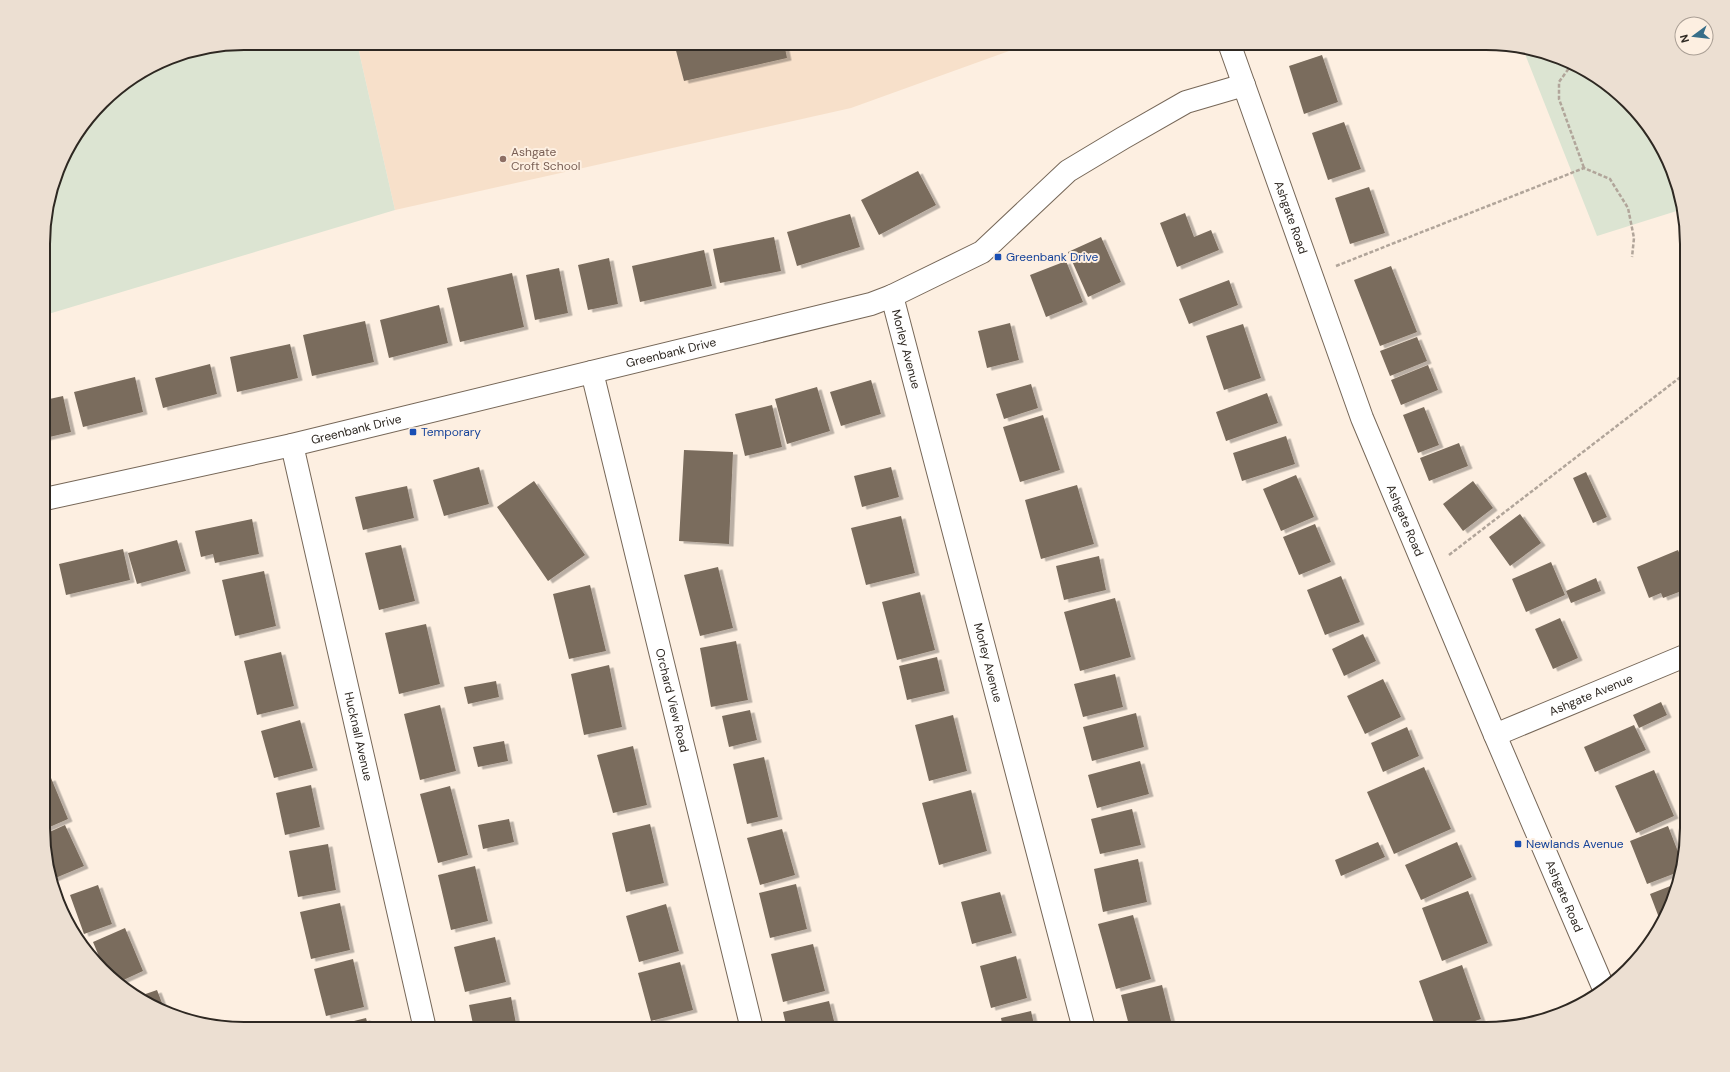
<svg xmlns="http://www.w3.org/2000/svg" width="1730" height="1072" viewBox="0 0 1730 1072" font-family="'DM Sans',sans-serif">
<style>
.built{fill:#f7e0ca}
.green{fill:#dce4d2}
.building{fill:#7a6c5d;filter:url(#shadow)}
.lines{fill:none;stroke-linecap:round;stroke-linejoin:round}
.street-casing{stroke:#766758;stroke-width:24}
.secondary-casing{stroke:#766758;stroke-width:24}
.path{stroke:#b1a59a;stroke-width:2.5;stroke-dasharray:4 2;stroke-linecap:butt}
.street{stroke:#fff;stroke-width:22}
.secondary{stroke:#fff;stroke-width:22}
.education-dot{fill:#8d6e63;stroke:#fdefe1;stroke-width:1.5}
.transit-dot{fill:#1a4fb4;stroke:#fdefe1;stroke-width:1.5}
.labels{text-anchor:middle;dominant-baseline:central;stroke-width:4;stroke-linejoin:round;paint-order:stroke}
.education-label{font-size:12px;fill:#785e54;stroke:#fdefe1;text-anchor:start}
.street-label{font-size:12px;fill:#2e2822;stroke:#fdefe1}
.transit-label{font-size:12px;fill:#164399;stroke:#fdefe1;text-anchor:start}
.rim{fill:none;stroke:#2e2822;stroke-width:2}
</style>
<defs>
<filter id="shadow"><feDropShadow dx="4.5" dy="2.5" stdDeviation="0" flood-color="#0004"/></filter>
</defs>
<rect width="100%" height="100%" fill="#fdefe1"/>
<!-- built -->
<path class="built" d="M357 43H1031L851 108 395 210Z"/>
<!-- green -->
<path class="green" d="M244 43H357L395 210 45 315V218L64 155 111 93 168 58Z
M1523 49 1550 54 1597 77 1637 111 1660 144 1680 192 1683 209 1597 236Z"/>
<!-- building -->
<path class="building" d="M674 43H784L787 58 684 81Z
M1322 55 1338 102 1304 114 1289 66Z
M1344 122 1361 169 1328 180 1312 133Z
M918 171 936 205 879 235 861 200Z
M1369 187 1385 233 1350 244 1335 198Z
M1185 213 1194 237 1211 230 1219 250 1177 267 1160 223Z
M850 214 860 247 797 266 787 232Z
M774 237 781 271 720 283 713 249Z
M1101 237 1121 282 1088 297 1068 252Z
M704 250 712 286 640 302 632 266Z
M609 258 618 304 588 310 578 265Z
M1066 261 1083 302 1046 317 1030 275Z
M1391 266 1417 332 1380 346 1354 280Z
M559 268 568 313 535 320 526 275Z
M512 273 524 327 460 342 447 288Z
M1229 280 1238 305 1189 324 1179 299Z
M439 305 448 343 389 358 380 320Z
M365 321 374 362 312 376 303 335Z
M1010 323 1019 360 987 368 978 331Z
M1243 324 1261 378 1224 390 1206 336Z
M1417 337 1427 361 1390 376 1380 351Z
M290 344 298 378 237 392 230 357Z
M210 364 217 394 163 408 155 378Z
M1428 365 1438 390 1401 405 1391 380Z
M135 377 143 412 83 427 74 392Z
M871 380 881 414 841 426 830 392Z
M1031 384 1038 408 1004 419 996 394Z
M817 387 830 431 787 444 775 399Z
M1267 393 1278 423 1226 441 1216 412Z
M63 396 71 432 45 438V400Z
M772 405 782 447 745 456 735 414Z
M1424 407 1439 445 1418 453 1403 415Z
M1043 415 1060 470 1020 482 1003 427Z
M1286 436 1295 464 1242 481 1233 453Z
M1459 443 1468 466 1429 481 1420 458Z
M684 450 733 452 729 544 679 541Z
M479 467 489 504 444 516 433 480Z
M891 467 899 497 862 507 854 476Z
M1586 472 1607 517 1593 523 1573 478Z
M1296 475 1314 517 1281 531 1263 489Z
M534 481 585 555 548 581 497 507Z
M1473 481 1493 508 1463 531 1443 504Z
M1077 485 1094 544 1041 559 1025 500Z
M407 486 414 518 363 530 355 497Z
M1520 514 1541 543 1510 566 1489 537Z
M901 516 915 573 866 585 851 528Z
M252 519 259 554 215 563 213 554 201 557 195 531Z
M1315 524 1331 562 1299 575 1283 537Z
M177 540 186 571 137 584 128 553Z
M1687 541V554L1682 543Z
M401 545 415 601 379 610 365 553Z
M123 549 130 580 66 595 59 564Z
M1678 550 1687 571V589L1663 598 1661 593 1649 598 1637 567Z
M1099 556 1106 590 1064 600 1056 566Z
M1551 562 1565 595 1526 612 1512 579Z
M718 567 733 628 700 636 684 575Z
M264 571 276 626 235 636 222 580Z
M1341 576 1360 622 1325 635 1307 590Z
M1596 578 1601 591 1571 603 1566 591Z
M590 585 606 651 569 659 553 594Z
M920 592 935 650 897 660 882 602Z
M1115 598 1131 657 1080 671 1064 612Z
M1560 618 1578 658 1553 669 1535 629Z
M426 624 440 684 399 694 385 633Z
M1363 634 1376 661 1344 676 1332 649Z
M736 641 748 700 711 707 700 648Z
M281 652 294 706 257 715 244 661Z
M937 657 945 691 907 700 899 666Z
M609 665 622 727 584 735 571 674Z
M1115 674 1123 707 1083 717 1074 684Z
M1383 679 1401 717 1365 734 1347 696Z
M496 681 499 697 468 704 464 687Z
M1661 702 1667 715 1639 728 1633 715Z
M440 705 456 771 420 780 404 714Z
M750 710 757 740 729 747 722 716Z
M1136 713 1144 747 1092 761 1083 727Z
M953 715 967 771 929 781 915 725Z
M300 720 313 768 274 778 261 731Z
M1634 725 1646 750 1595 772 1584 747Z
M1407 727 1419 756 1383 772 1371 743Z
M504 741 508 761 478 767 473 747Z
M633 746 647 805 613 813 597 755Z
M764 757 778 817 747 824 733 764Z
M1140 761 1149 794 1097 808 1088 775Z
M1424 767 1451 829 1394 854 1367 792Z
M1654 770 1674 816 1636 833 1615 786Z
M51 778 68 819 45 829V780Z
M311 785 320 827 285 835 276 793Z
M450 786 468 855 438 863 420 794Z
M971 790 987 851 939 865 922 803Z
M1132 809 1141 845 1100 854 1091 819Z
M509 819 514 842 483 849 478 825Z
M650 824 664 883 626 892 612 833Z
M65 825 84 866 53 879 45 854V834Z
M1668 826 1682 862 1681 871 1647 884 1630 841Z
M782 829 795 875 760 885 747 838Z
M1378 842 1385 857 1341 876 1335 860Z
M1457 842 1472 877 1421 900 1405 865Z
M328 844 336 890 298 897 289 851Z
M1138 859 1147 902 1103 912 1094 869Z
M475 866 488 921 451 930 438 875Z
M1678 883 1676 892 1661 923 1650 894Z
M796 884 807 929 770 938 759 893Z
M98 885 112 924 84 934 70 895Z
M1468 891 1488 943 1442 961 1422 908Z
M1000 892 1012 933 972 944 961 902Z
M340 903 350 950 311 959 300 912Z
M666 904 679 951 639 962 626 916Z
M1133 915 1151 979 1116 989 1098 924Z
M125 928 143 971 119 982 103 966 93 942Z
M495 937 506 982 465 992 454 947Z
M813 944 825 991 783 1002 771 954Z
M1016 956 1027 998 991 1008 980 966Z
M353 959 364 1007 326 1016 314 969Z
M680 962 693 1010 651 1021 638 973Z
M1462 965 1481 1019 1452 1029H1436L1419 981Z
M1162 985 1173 1029H1130L1121 995Z
M157 990 165 1011 137 997Z
M511 997 517 1029H474L469 1005Z
M829 1001 836 1029H787L783 1012Z
M1031 1011 1035 1029H1003L1001 1018Z
M1531 1017 1533 1023 1501 1028V1027Z
M366 1018 369 1029H326V1028Z
M698 1022 700 1029H670V1028Z"/>
<g class="lines">
<defs>
<g id="street">
<path id="s1" d="M892 296 1084 1029"/>
<path id="s2" d="M592 372 752 1029"/>
<path id="s3" d="M292 445 425 1029"/>
<path id="s4" d="M45 499 292 445 871 304 892 296 982 252 1068 171 1123 138 1186 102 1244 85"/>
<path id="s5" d="M1495 735 1687 655"/>
</g>
<g id="secondary">
<path id="s6" d="M1229 43 1362 418 1495 735 1604 989"/>
</g>
</defs>
<!-- street casing -->
<use href="#street" class="street-casing"/>
<!-- secondary casing -->
<use href="#secondary" class="secondary-casing"/>
<!-- path -->
<path class="path" d="M1572 64 1559 82V99L1584 168
M1336 266 1584 168 1610 179 1628 208 1634 238 1632 257
M1449 555 1687 372"/>
<!-- street -->
<use href="#street" class="street"/>
<!-- secondary -->
<use href="#secondary" class="secondary"/>
</g>
<!-- markers -->
<circle class="education-dot" cx="503" cy="159" r="4"/>
<g class="transit-dot">
<rect x="994" y="253" width="8" height="8" rx="2"/>
<rect x="409" y="428" width="8" height="8" rx="2"/>
<rect x="1514" y="840" width="8" height="8" rx="2"/>
</g>
<g class="labels">
<!-- education labels -->
<g class="education-label">
<text x="511" y="152">Ashgate<tspan x="511" dy="14">Croft School</tspan></text>
</g>
<!-- street labels -->
<g class="street-label">
<text stroke="none"><textPath href="#s6" startOffset="185">Ashgate Road</textPath></text>
<text stroke="none"><textPath href="#s1" startOffset="55">Morley Avenue</textPath></text>
<text stroke="none"><textPath href="#s4" startOffset="643">Greenbank Drive</textPath></text>
<text stroke="none"><textPath href="#s4" startOffset="319">Greenbank Drive</textPath></text>
<text stroke="none"><textPath href="#s6" startOffset="509">Ashgate Road</textPath></text>
<text stroke="none"><textPath href="#s1" startOffset="379">Morley Avenue</textPath></text>
<text stroke="none"><textPath href="#s5" startOffset="104">Ashgate Avenue</textPath></text>
<text stroke="none"><textPath href="#s2" startOffset="338">Orchard View Road</textPath></text>
<text stroke="none"><textPath href="#s3" startOffset="299">Hucknall Avenue</textPath></text>
<text stroke="none"><textPath href="#s6" startOffset="917">Ashgate Road</textPath></text>
</g>
<!-- transit labels -->
<g class="transit-label">
<text x="1006" y="257">Greenbank Drive</text>
<text x="421" y="432">Temporary</text>
<text x="1526" y="844">Newlands Avenue</text>
</g>
</g>
<!-- crop -->
<path d="M0 0H1730V1072H0ZM244 50H1486A194 194 0 0 1 1680 244V828A194 194 0 0 1 1486 1022H244A194 194 0 0 1 50 828V244A194 194 0 0 1 244 50Z" fill="#ecdfd2" fill-rule="evenodd"/>
<path class="rim" d="M244 50H1486A194 194 0 0 1 1680 244V828A194 194 0 0 1 1486 1022H244A194 194 0 0 1 50 828V244A194 194 0 0 1 244 50Z"/>
<!-- north arrow -->
<g transform="translate(1694 36) rotate(255)"><circle r="19" fill="#fdefe1" stroke="#aa9f95"/>
<path d="M0-3L7 15L0 10L-7 15Z" fill="#376e89"/>
<text y="-6" font-size="11" font-weight="bold" text-anchor="middle" fill="#2e2822">N</text>
</g>
</svg>
